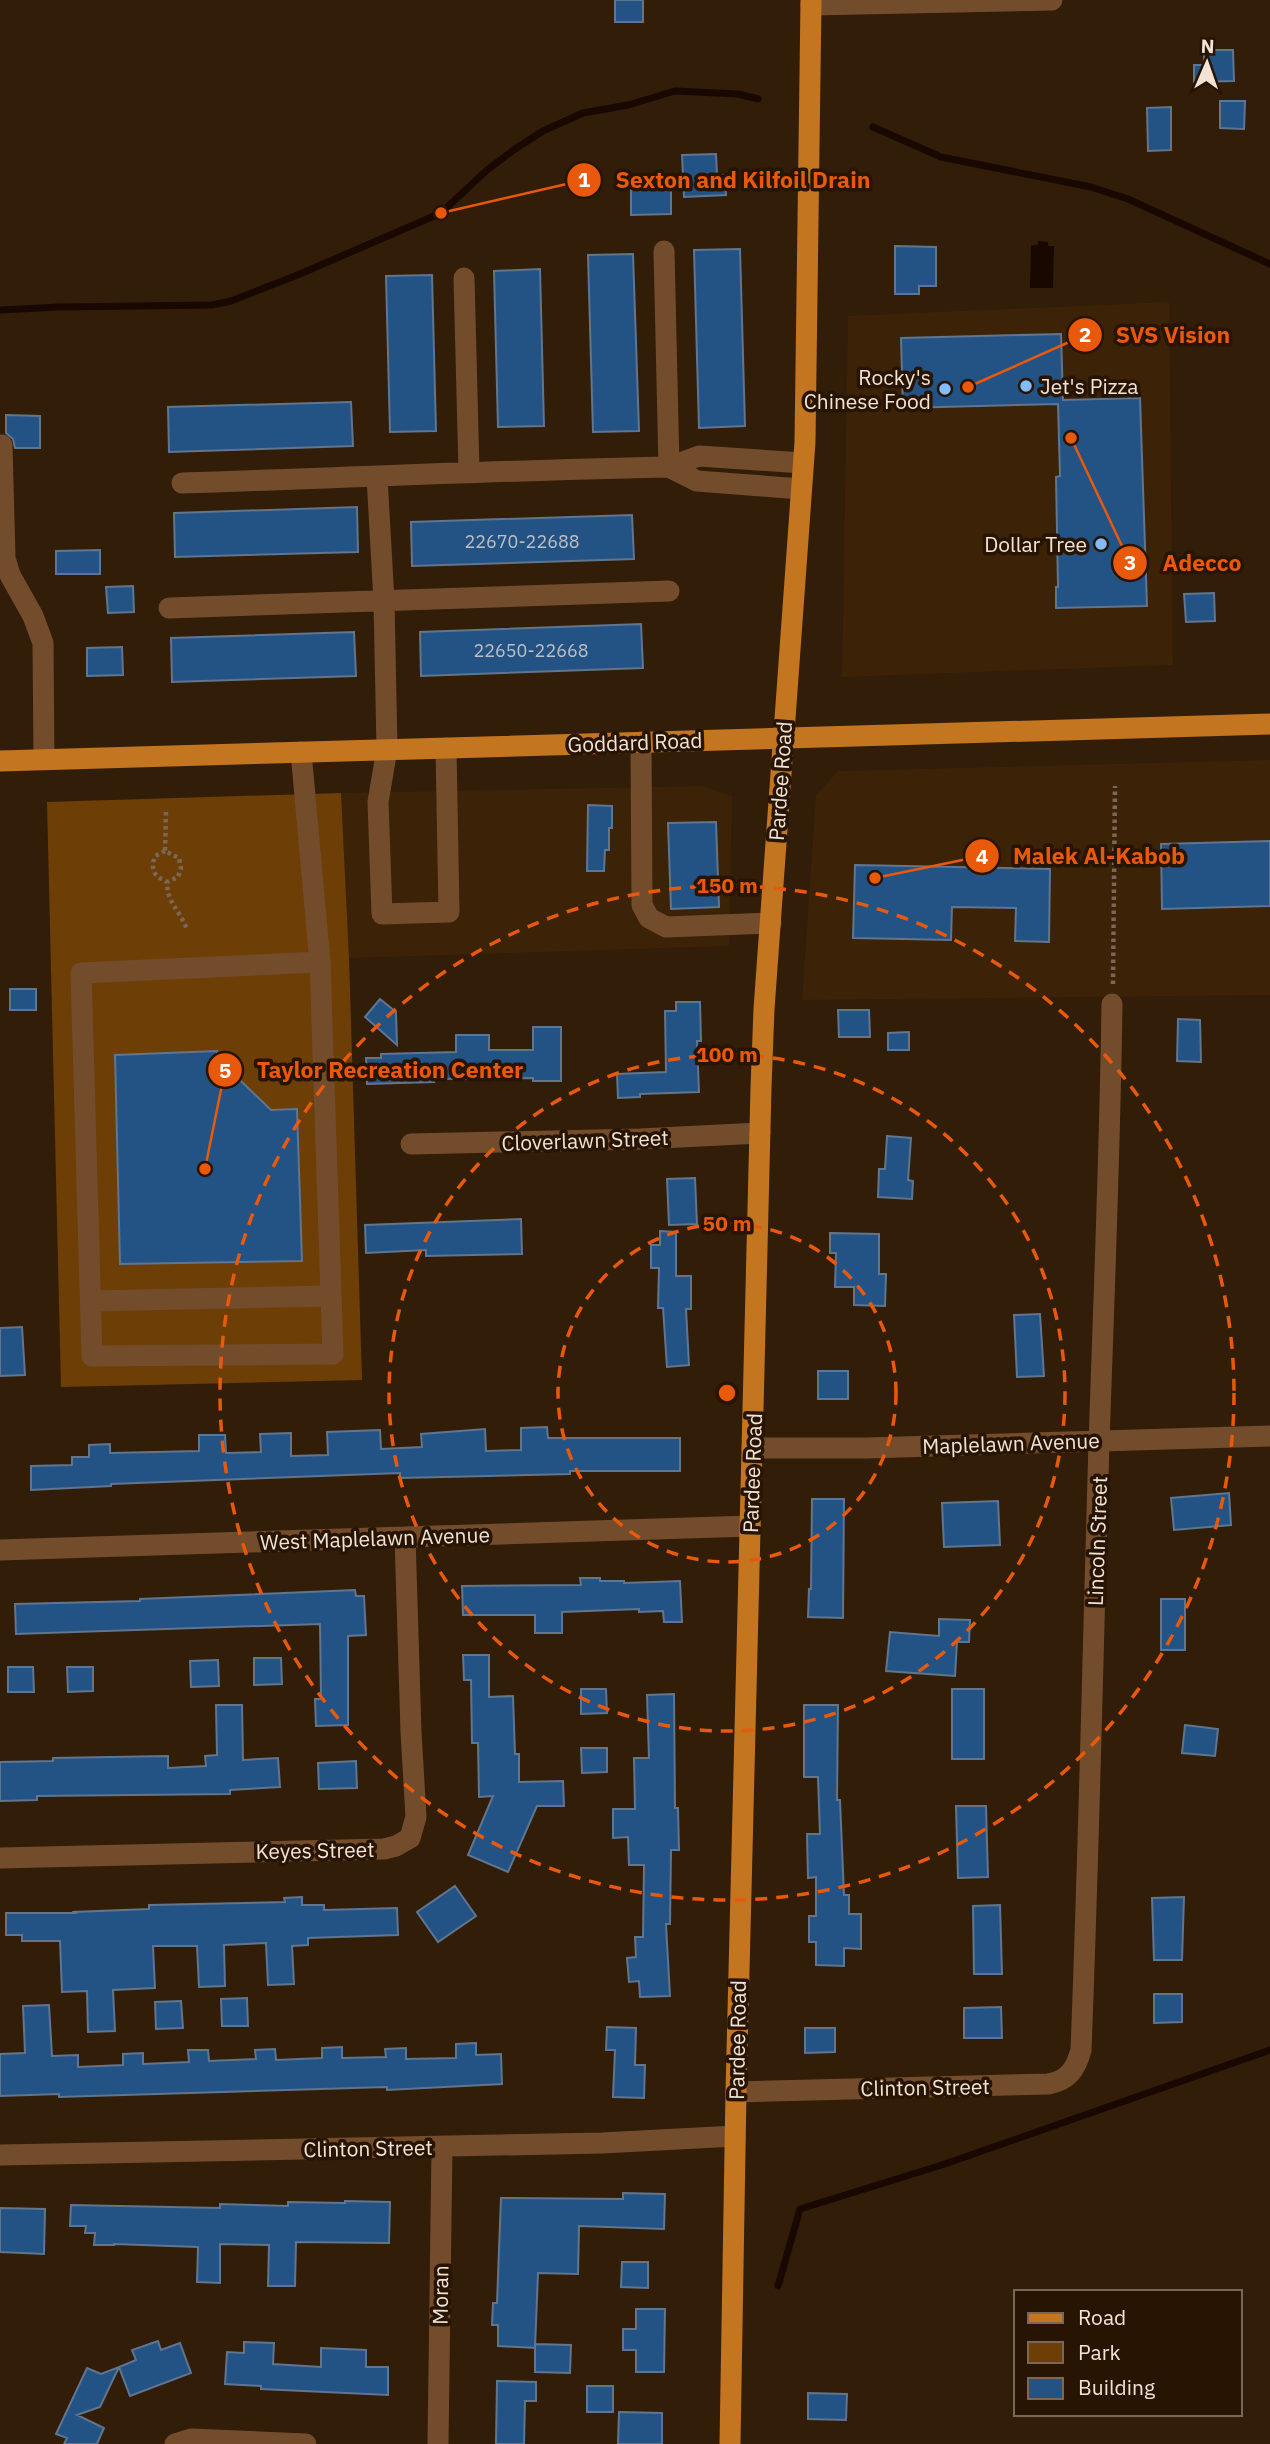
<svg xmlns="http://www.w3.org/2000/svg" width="1270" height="2444" viewBox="0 0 1270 2444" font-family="'IBM Plex Sans',sans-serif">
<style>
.built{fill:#3c2207}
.green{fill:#6e3e07}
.water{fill:#180800}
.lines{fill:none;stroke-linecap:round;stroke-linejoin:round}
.stream{stroke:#180800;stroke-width:7}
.building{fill:#235385;stroke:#60758e;stroke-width:2}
.path{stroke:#7a6756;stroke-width:4.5;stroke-dasharray:3.5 3.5;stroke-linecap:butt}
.minor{stroke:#734d2b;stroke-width:21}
.major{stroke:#c37520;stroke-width:21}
.ring{fill:none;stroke:#e8590c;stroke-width:3.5;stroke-dasharray:12 9}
.poi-dot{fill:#84bcfb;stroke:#281402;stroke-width:2.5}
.labels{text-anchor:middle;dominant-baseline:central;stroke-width:7;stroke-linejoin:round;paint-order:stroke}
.number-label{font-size:18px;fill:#bebfc2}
.poi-label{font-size:21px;fill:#f2e3d7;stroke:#281402;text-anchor:end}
.street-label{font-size:21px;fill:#f2e3d7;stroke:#281402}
.centre{fill:#e8590c;stroke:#281402;stroke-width:3.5}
.ring-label{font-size:21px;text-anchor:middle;font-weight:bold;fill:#e8590c;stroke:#281402;stroke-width:7;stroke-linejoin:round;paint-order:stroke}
.leader{fill:none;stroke:#e8590c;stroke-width:2.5}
.callout-dot{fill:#e8590c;stroke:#281402;stroke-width:2.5}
.mark-label{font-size:21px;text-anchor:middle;font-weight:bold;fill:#fff}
.callout-label{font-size:23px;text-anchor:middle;font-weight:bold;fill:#e8590c;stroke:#281402;stroke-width:7;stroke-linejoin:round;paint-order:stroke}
</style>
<rect width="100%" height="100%" fill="#321d09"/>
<!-- built -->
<path class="built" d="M1169 302 1173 665 842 677 848 316Z
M1270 760V995L802 1000 816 795 838 771Z
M702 786 732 796 729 946 349 958 341 793Z"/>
<!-- green -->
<path class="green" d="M341 793 349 958 362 1380 61 1387 47 802Z"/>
<!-- water -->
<path class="water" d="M1038 241 1048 242V246H1054L1053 288H1030L1031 245H1038Z"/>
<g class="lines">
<!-- stream -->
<path class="stream" d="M873 127 941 157 1091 187 1128 199 1270 264
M0 310 59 307 212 305 231 301 300 274 441 213 487 170 515 149 543 131 583 113 628 105 675 91 738 94 758 99
M778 2286 800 2209 945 2164 1270 2050"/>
</g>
<!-- building -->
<path class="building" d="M615 0H643V22H615Z
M1212 50H1233L1234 81 1194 82V65H1204V53H1212Z
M1220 101H1245L1244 129 1220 128Z
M1171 107V150L1148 151 1147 108Z
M716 154 717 175H725L726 195 684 197 682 155Z
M671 189V214L631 215V190Z
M895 246 936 247V286H919V294H895Z
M740 249 745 426 699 428 694 250Z
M633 254 639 431 593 432 588 255Z
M540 269 544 426 498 427 494 271Z
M432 275 436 431 390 432 386 276Z
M1061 334 1063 400 1140 398 1147 606 1056 608V587H1058L1056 477 1060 476 1058 404 903 408 901 338Z
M351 402 353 446 169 452 168 407Z
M6 415 40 416V448H15L13 439 6 433Z
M357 507 358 552 175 557 174 513Z
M632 515 634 559 412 566 411 522Z
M100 550V574H56V551Z
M133 586 134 612 108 613 106 587Z
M1214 593 1215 621 1186 622 1184 594Z
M641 624 643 668 421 676 420 632Z
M354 632 356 676 172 682 171 638Z
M122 647 123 675 87 676V648Z
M588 805 612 806V828H609V850H605L604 871H587Z
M716 822 719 907 671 909 668 823Z
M1270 841V906L1162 909 1161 844Z
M855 865 1050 869 1049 942 1015 941 1016 908 952 907 951 940 853 938Z
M10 989H36V1010H10Z
M380 999 396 1012 397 1045 365 1017Z
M676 1002H700L701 1041H697L699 1092 640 1094V1097L618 1098 617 1074 666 1072 665 1011H676Z
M838 1010H869L870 1037H839Z
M1178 1019 1200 1020 1201 1062 1177 1061Z
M533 1027H561V1081H533V1078L433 1079 434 1082 367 1084 366 1058H381V1054L456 1052V1035H489V1050H533Z
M909 1032V1050H888V1033Z
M217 1051V1058L271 1110 297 1109 302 1261 120 1264 115 1055Z
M887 1136 911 1138 908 1180 913 1181 912 1199 878 1197 879 1169H885Z
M695 1178 697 1224 669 1225 667 1179Z
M521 1219 522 1254 426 1256V1250L366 1253 365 1225Z
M660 1231 676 1232V1276H691V1309H686L689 1365 667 1367 663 1308H658L659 1268H651V1245H660Z
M830 1233 879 1234V1274H886L885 1306 854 1305V1287H835L836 1253H830Z
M1040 1314 1044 1376 1017 1377 1014 1315Z
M22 1327 25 1375 0 1376V1328Z
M818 1371H848V1399H818Z
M547 1427 548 1438H680V1471H570V1474L400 1478V1473L111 1484V1486L31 1490V1466L72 1465V1457H89V1445L110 1444V1453L199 1451V1435H225L226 1453 261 1452 260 1434 291 1433V1456L328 1455 327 1432 380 1430 381 1449 422 1447 421 1434 485 1429 486 1451 521 1450V1428Z
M1229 1493 1231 1525 1174 1530 1171 1498Z
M812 1499H844L843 1618 808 1617 809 1589H811Z
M998 1501 1000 1545 944 1547 942 1503Z
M580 1578H600V1581H624V1583L680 1581 682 1622H664L663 1611 639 1612V1609L562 1612V1633H535V1615H463L462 1586 581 1585Z
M355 1590 356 1596H364L366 1635 348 1636V1725L316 1726 315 1699H321L320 1624 16 1634 15 1604 140 1601V1599Z
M1161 1599H1185V1650H1161Z
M939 1619 970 1620 969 1642H957L955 1676 886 1671 890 1632 939 1636Z
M463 1655H489V1697L513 1696 515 1754H519V1782L563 1781 564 1806H537L508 1872 468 1855 493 1796 479 1797 478 1743H472L471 1680H464Z
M254 1658H281L282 1684 254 1685Z
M218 1660 219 1686 191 1687 190 1661Z
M8 1667H33L34 1692H8Z
M67 1667H93V1691L68 1692Z
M581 1689H606L607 1713 581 1714Z
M952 1689H984V1759H952Z
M674 1694 675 1808H678L679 1850H671L670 1924H666L670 1996 640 1997 639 1981 629 1982 627 1958 636 1957 635 1937H643L644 1865H629L628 1837 613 1838V1809H635L634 1758H649L647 1695Z
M216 1705H242L243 1760 278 1758 280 1787 230 1790V1794L37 1796V1800L0 1801V1762L53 1761V1758L168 1756V1768L206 1766 205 1756 217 1755Z
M804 1705H838L837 1800H840L844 1895H849V1914H861V1949L844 1948V1966L816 1965V1942H809V1916H816V1877L808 1878 807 1834H820L818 1777H804Z
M1185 1725 1218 1729 1215 1756 1182 1753Z
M581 1748H607V1772L582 1773Z
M356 1761 357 1788 319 1789 318 1763Z
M956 1806H986L988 1877 958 1878Z
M455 1886 476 1916 438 1942 417 1912Z
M302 1897V1905H324V1910L397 1908 398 1935 308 1938V1945L292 1946 294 1984 268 1985 266 1943 224 1945 225 1986 199 1987 197 1946H153L155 1988 113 1990 115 2031 88 2032 87 1991 62 1992 60 1941H22V1935H6V1913H75L74 1912 149 1909V1905L285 1902 284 1898Z
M1184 1897 1182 1960H1154L1152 1898Z
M1000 1905 1002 1974H974L973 1906Z
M1154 1994H1182V2022L1154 2023Z
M247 1998 248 2026H222L221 1999Z
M181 2001 183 2028 156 2029 155 2002Z
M49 2005 52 2056 78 2055V2067L123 2065V2054L143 2053V2064L189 2062 188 2050H208L209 2061 256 2059 255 2050 275 2049 276 2060 322 2058V2048L342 2047V2058L386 2057 385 2049 406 2048V2059L456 2058V2044L476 2043V2055L501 2054 502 2084 387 2090V2087L59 2097V2094L0 2096V2054L25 2053 23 2006Z
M1001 2007 1002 2038H964V2008Z
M607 2027 636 2028 635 2065H645L644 2098 613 2097 615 2050H606Z
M805 2028H835V2052L805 2053Z
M623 2193 665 2194 664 2229 579 2226 578 2274 538 2273 535 2348 498 2346V2325H492L493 2303H497L501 2198 623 2199Z
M345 2201 390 2202 389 2243 296 2242 295 2286H268L269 2245 220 2244V2283L197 2282 198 2247 114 2244V2245H94L95 2233H85L86 2226H70L71 2205 220 2208V2204L288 2206V2202L345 2203Z
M0 2208 45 2209 44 2254 0 2252Z
M622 2262H648V2288L621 2287Z
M636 2309H665L664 2372H636V2350H623V2329H636Z
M158 2341 161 2350 180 2343 191 2373 130 2396 119 2367 136 2360 132 2350Z
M244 2342 274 2343 273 2364 321 2367V2348L366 2350V2367H388V2395L261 2389V2386L225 2384 227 2352 244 2353Z
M535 2344 571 2345 570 2373 535 2372Z
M119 2367 100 2407 77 2415 104 2428 97 2444H64L67 2438 56 2434 87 2368 101 2374Z
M497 2381 536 2382V2401H525L524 2444H496Z
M587 2386H613V2412H587Z
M808 2393 847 2394 846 2420 808 2419Z
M619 2412 662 2413V2444H618Z"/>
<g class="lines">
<!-- path -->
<path class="path" d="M166 812 165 851 179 858 181 868 178 877 167 882C167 904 181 911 187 930
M165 851 155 856C150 870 154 876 167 882
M1113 984 1115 786"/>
<!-- minor -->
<path class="minor" d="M811 5 1052 0
M664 251 669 467 697 481 801 489
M464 278 469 471
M2 445 5 558 10 575 33 616 43 643 44 759
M377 477 384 601 387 749 378 802 382 914 449 912 446 748
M182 483C344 478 507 470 669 467L699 456 803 463
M169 608 669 591
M641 742 642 905 649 918 666 927 771 923
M301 752 320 962 333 1354 92 1356 81 973 320 962
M411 1144 640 1139 760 1133
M91 1301 331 1296
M752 1448H867L1270 1436
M0 1550 750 1526
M0 1858 384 1849 396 1846 410 1838 416 1817 411 1732 405 1537
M736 2092 1048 2084C1068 2081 1076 2069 1081 2050 1089 1848 1093 1645 1099 1443 1104 1296 1110 1150 1112 1004
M0 2155 602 2143 735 2136
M175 2444 191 2439 306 2444
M438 2444 442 2147"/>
<!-- major -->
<path class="major" d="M0 761 1270 724
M730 2444 736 2092 761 1088 764 1009 805 442 811 0"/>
</g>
<!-- distance rings -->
<g class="ring">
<circle cx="727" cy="1393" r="169"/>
<circle cx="727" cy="1393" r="338"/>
<circle cx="727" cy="1393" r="507"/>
</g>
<!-- markers -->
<g class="poi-dot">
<circle cx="1026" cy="386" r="7"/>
<circle cx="945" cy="389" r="7"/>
<circle cx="1101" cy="544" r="7"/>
</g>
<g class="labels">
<!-- number labels -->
<g class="number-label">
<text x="522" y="541">22670-22688</text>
<text x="531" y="650">22650-22668</text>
</g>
<!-- poi labels -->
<g class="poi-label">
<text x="931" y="377">Rocky's<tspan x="931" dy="24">Chinese Food</tspan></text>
<text x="1040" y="386" text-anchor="start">Jet's Pizza</text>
<text x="1087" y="544">Dollar Tree</text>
</g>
<!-- street labels -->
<g class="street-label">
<text transform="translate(635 742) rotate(-2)">Goddard Road</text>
<text transform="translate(780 781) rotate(-86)">Pardee Road</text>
<text transform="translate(585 1140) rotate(-2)">Cloverlawn Street</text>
<text transform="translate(1011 1443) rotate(-2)">Maplelawn Avenue</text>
<text transform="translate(752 1473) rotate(-88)">Pardee Road</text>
<text transform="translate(375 1538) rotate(-2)">West Maplelawn Avenue</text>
<text transform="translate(1097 1541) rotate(-88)">Lincoln Street</text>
<text transform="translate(315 1850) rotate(-1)">Keyes Street</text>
<text transform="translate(737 2040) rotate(-89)">Pardee Road</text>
<text transform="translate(925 2087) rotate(-1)">Clinton Street</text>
<text transform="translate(368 2148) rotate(-1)">Clinton Street</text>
<text transform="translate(440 2295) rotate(-89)">Moran</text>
</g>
</g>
<circle cx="727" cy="1393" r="10" class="centre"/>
<g class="ring-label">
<text x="727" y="893">150 m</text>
<text x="727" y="1062">100 m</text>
<text x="727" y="1231">50 m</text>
</g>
<!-- callouts -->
<path class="leader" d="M441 213L584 180M968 387L1085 335M1071 438L1130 563M875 878L982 856M205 1169L225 1070"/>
<g class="callout-dot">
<circle cx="441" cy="213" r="7"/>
<circle cx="968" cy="387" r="7"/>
<circle cx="1071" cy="438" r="7"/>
<circle cx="875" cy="878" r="7"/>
<circle cx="205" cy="1169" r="7"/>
<circle cx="584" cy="180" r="18"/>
<circle cx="1085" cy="335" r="18"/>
<circle cx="1130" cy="563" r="18"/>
<circle cx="982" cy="856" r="18"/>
<circle cx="225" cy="1070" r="18"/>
</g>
<g class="mark-label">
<text x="584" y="187">1</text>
<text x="1085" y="342">2</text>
<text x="1130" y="570">3</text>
<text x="982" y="864">4</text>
<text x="225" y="1078">5</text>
</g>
<g class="callout-label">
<text x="743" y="188">Sexton and Kilfoil Drain</text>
<text x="1173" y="343">SVS Vision</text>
<text x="1202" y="571">Adecco</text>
<text x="1099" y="864">Malek Al-Kabob</text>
<text x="390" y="1078">Taylor Recreation Center</text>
</g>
<!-- legend -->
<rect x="1014" y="2290" width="228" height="126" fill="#281402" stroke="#796757" stroke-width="2"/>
<rect x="1028" y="2313" width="35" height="10" fill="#c37520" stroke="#796757" stroke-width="2"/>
<text x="1078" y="2325" font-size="21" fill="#f2e3d7">Road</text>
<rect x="1028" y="2342" width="35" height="21" fill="#6e3e07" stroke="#796757" stroke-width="2"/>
<text x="1078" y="2360" font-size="21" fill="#f2e3d7">Park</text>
<rect x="1028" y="2378" width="35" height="21" fill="#235385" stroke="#796757" stroke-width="2"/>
<text x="1078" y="2395" font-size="21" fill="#f2e3d7">Building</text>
<!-- north arrow -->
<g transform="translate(1207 63) rotate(2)" stroke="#281402" stroke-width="5" paint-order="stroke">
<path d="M0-5L12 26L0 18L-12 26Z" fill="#f2e3d7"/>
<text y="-10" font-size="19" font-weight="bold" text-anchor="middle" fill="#f2e3d7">N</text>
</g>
</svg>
